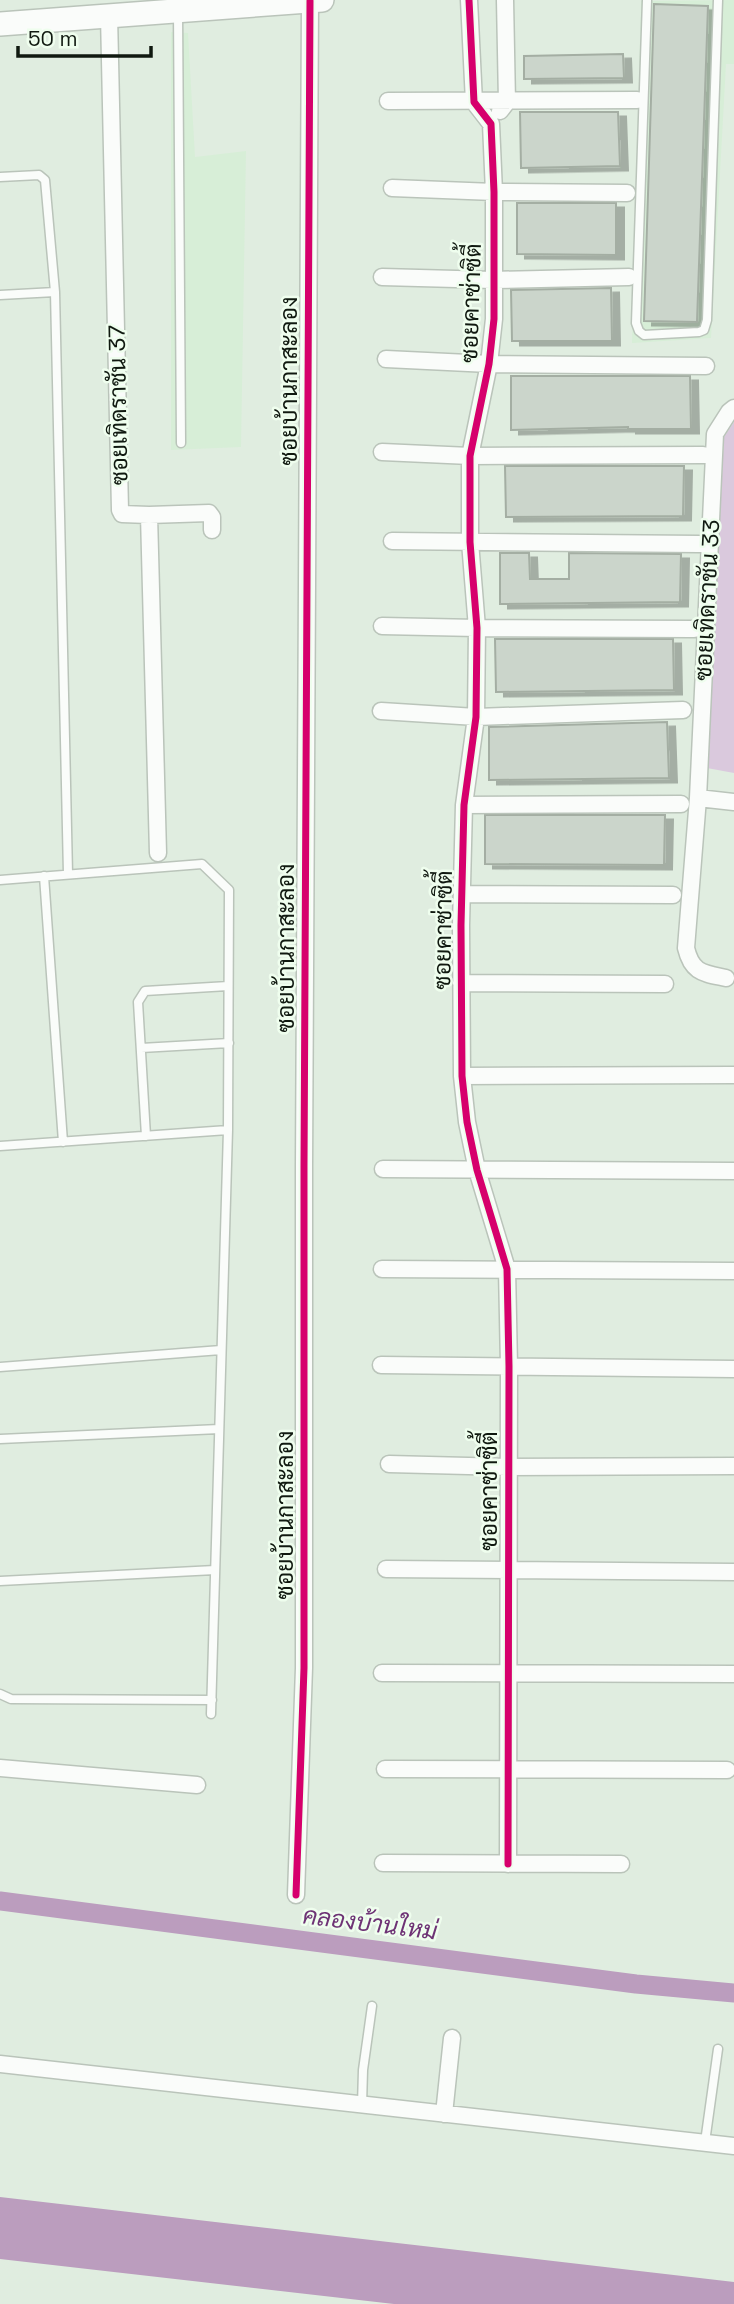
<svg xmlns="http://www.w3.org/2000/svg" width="734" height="2304" viewBox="0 0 734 2304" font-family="'Space Grotesk',Sarabun,sans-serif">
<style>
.built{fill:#d7eed7}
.green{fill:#dac9dd}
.water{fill:#bb9dbe}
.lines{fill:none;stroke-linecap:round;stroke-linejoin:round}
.canal{stroke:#bb9dbe;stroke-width:19}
.building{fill:#cbd5cb;stroke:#a4aea3;stroke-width:2;filter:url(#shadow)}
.lane-casing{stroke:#bac4ba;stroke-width:11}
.street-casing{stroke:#bac4ba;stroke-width:19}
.secondary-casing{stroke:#bac4ba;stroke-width:26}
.lane{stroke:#fafcfa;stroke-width:8}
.street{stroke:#fafcfa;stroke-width:16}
.secondary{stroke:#fafcfa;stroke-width:23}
.cycleway-casing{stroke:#effeee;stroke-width:11}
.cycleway{stroke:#d6006c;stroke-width:7}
.labels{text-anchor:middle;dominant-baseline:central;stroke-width:5;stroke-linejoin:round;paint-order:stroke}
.street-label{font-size:23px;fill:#101910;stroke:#effeee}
.water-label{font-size:24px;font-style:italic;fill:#6e3375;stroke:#effeee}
</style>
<defs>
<filter id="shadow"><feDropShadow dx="8" dy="4.5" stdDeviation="0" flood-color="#0004"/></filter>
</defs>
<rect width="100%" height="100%" fill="#e0ede0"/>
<!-- built -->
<path class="built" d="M734 0V64H726L711 338 632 343 641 1Z
M171 32 188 33 195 157 246 151 241 447 171 450Z"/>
<!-- green -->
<path class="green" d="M734 422V773L707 768 724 437Z"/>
<!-- water -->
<path class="water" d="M0 2197 734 2282V2304H394L0 2259Z"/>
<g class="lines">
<!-- canal -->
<path class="canal" d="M0 1901 636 1984 734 1993"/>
</g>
<!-- building -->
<path class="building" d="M654 4 708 6 697 322 644 321Z
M623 54 624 78 524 79V56Z
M520 112H618L620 166 521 168Z
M517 203H616V255L517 254Z
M611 288 612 341H512L511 290Z
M511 376H690L691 429H628V427L511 430Z
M505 466H684L683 516 506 517Z
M500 553H529L530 579H569V553L681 554 680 602 500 604Z
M495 639H673L674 690 496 692Z
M667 722 669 778 489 780V727Z
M485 815H665L664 865 485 864Z"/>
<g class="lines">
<defs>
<path id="lane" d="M647 0 636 323 639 331 644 335 699 332 704 330 707 320 718 0
M178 12 181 443
M0 177 39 175 45 180 55 292 68 874
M0 295 55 292
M44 876 63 1142
M0 880 202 864 229 890 228 1130 211 1714
M141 1048 229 1043
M146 1136 138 1002 145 991 228 986
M0 1146 228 1130
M0 1367 221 1350
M0 1439 219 1429
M0 1581 215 1570
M0 1694 11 1699 212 1700
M362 2105 363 2070 372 2006
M705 2142 718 2049"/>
<path id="street" d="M469 0 474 102 491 124 494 192V319L489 364 470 456V542L477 628 476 717 464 805 461 925 462 1076 467 1122 477 1170 507 1269 509 1366 508 1864
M109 15 120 510 122 514 149 515 158 853
M388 101 637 100
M500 111 507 102 505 0
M392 188 494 192 627 193
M382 277 493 280 629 277
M386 359 489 364 706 366
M382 452 470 456 703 455
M149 515 209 513 212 517V530
M392 541 699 544
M382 626 477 628 694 629
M381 711 476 717 683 710
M698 798 734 802
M464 805 681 804
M462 894 673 895
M726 978C703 973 692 973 686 948L698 798 715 434 729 412 734 408
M461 983 665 984
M462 1076 734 1075
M383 1169 734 1171
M382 1269 734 1271
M381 1365 734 1369
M389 1464 508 1467 734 1466
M386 1569 734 1572
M382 1673 734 1674
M0 1768 197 1785
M385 1769 727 1770
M383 1863 621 1864
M296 1895 304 1668V1167L310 1
M0 2064 734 2146
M444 2114 452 2038"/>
<path id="secondary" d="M0 24 322 0"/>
</defs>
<!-- lane casing -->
<use href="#lane" class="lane-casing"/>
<!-- street casing -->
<use href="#street" class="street-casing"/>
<!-- secondary casing -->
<use href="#secondary" class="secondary-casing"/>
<!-- lane -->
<use href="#lane" class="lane"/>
<!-- street -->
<use href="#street" class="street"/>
<!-- secondary -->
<use href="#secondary" class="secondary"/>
<defs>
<path id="cycleway" d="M469 0 474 102 491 124 494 192V319L489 364 470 456V542L477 628 476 717 464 805 461 925 462 1076 467 1122 477 1170 507 1269 509 1366 508 1864
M296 1895 304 1668V1167L310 1"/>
</defs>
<!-- cycleway casing -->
<use href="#cycleway" class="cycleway-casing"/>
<!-- cycleway -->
<use href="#cycleway" class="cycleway"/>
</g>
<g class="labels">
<!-- street labels -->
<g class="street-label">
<text transform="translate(471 303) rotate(-88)">ซอยคาซ่าซิตี้</text>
<text transform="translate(289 381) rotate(-90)">ซอยบ้านกาสะลอง</text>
<text transform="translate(118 405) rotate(-91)">ซอยเทิดราชัน 37</text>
<text transform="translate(707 600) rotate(-87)">ซอยเทิดราชัน 33</text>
<text transform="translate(443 930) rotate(-89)">ซอยคาซ่าซิตี้</text>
<text transform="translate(286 948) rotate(-90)">ซอยบ้านกาสะลอง</text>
<text transform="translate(489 1491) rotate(-90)">ซอยคาซ่าซิตี้</text>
<text transform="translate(285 1515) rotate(-90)">ซอยบ้านกาสะลอง</text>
</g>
<!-- water labels -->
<g class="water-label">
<text transform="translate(370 1923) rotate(7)">คลองบ้านใหม่</text>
</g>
</g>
<!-- scale -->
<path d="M18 46v10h133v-10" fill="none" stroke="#101910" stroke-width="3.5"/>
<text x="28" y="46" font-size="21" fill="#101910" stroke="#effeee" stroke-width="5" paint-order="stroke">50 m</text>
</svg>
